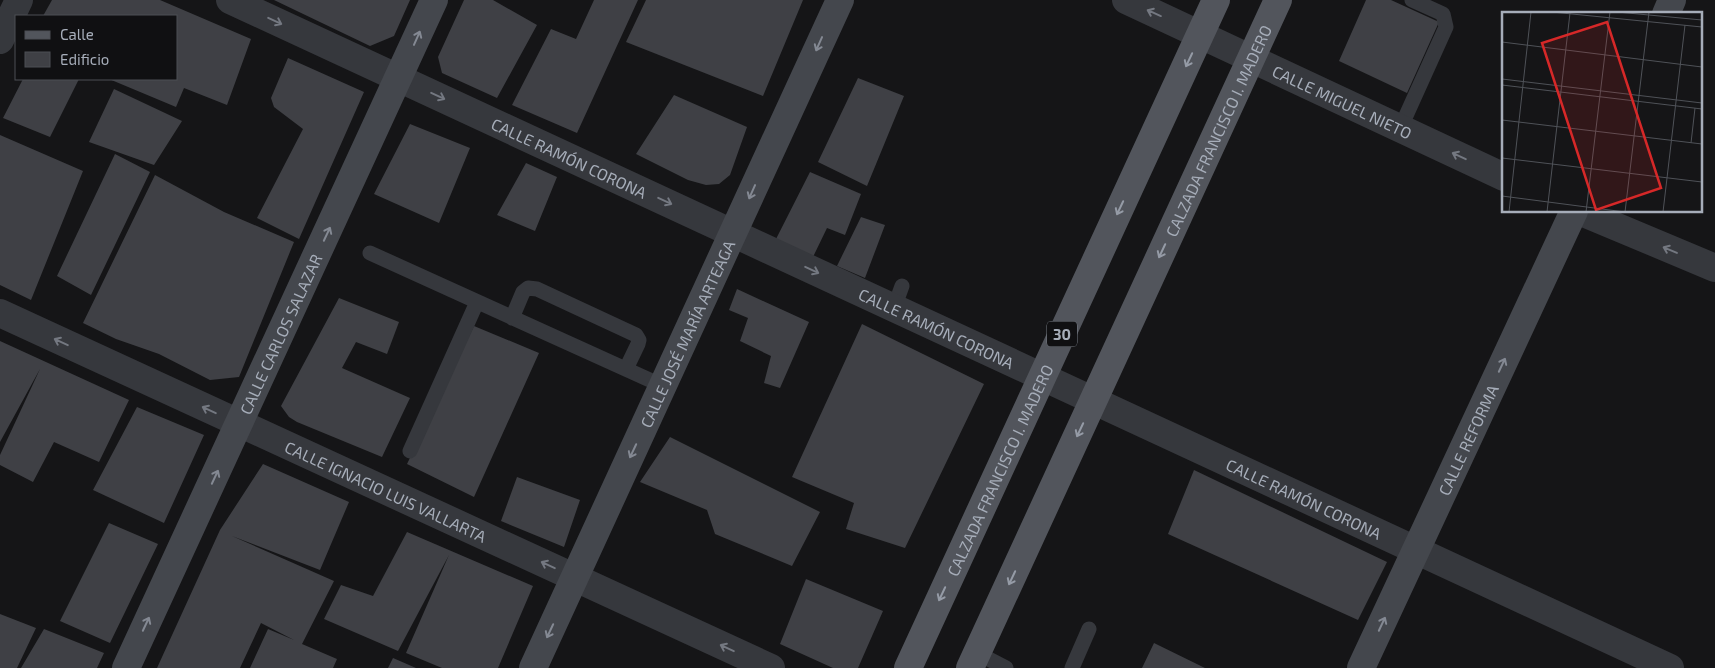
<svg xmlns="http://www.w3.org/2000/svg" width="1715" height="668" viewBox="0 0 1715 668" font-family="'Exo 2',sans-serif">
<style>
.building{fill:#3f4045}
.lines{fill:none;stroke-linecap:round;stroke-linejoin:round}
.lane{stroke:#36383d;stroke-width:15}
.street{stroke:#36383d;stroke-width:28}
.secondary{stroke:#44474d;stroke-width:28}
.primary{stroke:#52555c;stroke-width:28}
.oneway{stroke:#747881}
.oneway2{stroke:#848993}
.oneway3{stroke:#959ba6}
.labels{text-anchor:middle;dominant-baseline:central;stroke-width:5;stroke-linejoin:round;paint-order:stroke}
.shield{fill:#101012;stroke:#797e87;stroke-width:1}
.shield-label{font-size:15px;font-weight:bold;fill:#a6adb9}
.street-label{font-size:16px;fill:#a6adb9;stroke:#101012}
.inset-road{fill:none;stroke:#4f5258;stroke-width:1}
.view{fill:#d62828;fill-opacity:0.15;stroke:#d62828;stroke-width:2.5}
.inset-edge{fill:none;stroke:#a6adb9;stroke-width:2.5}
</style>
<rect width="100%" height="100%" fill="#151517"/>
<!-- building -->
<path class="building" d="M52 0H160L251 39 227 105 184 88 176 107 109 79H176V16H43Z
M274 0H410L394 36 370 46Z
M464 0H493L537 25 497 98 442 73 438 57Z
M594 0H638L577 133 512 105 551 29 576 39Z
M646 0H803L763 96 626 42Z
M1366 0H1391L1439 22 1407 93 1339 61Z
M288 58 364 92 299 239 257 218 303 129 274 107 271 98Z
M858 78 904 96 867 186 818 162Z
M23 79H79L50 137 3 118Z
M114 89 182 121 154 165 89 142Z
M674 95 747 127 730 175 719 184 706 185 688 180 636 154Z
M410 124 470 148 439 223 374 194Z
M0 135 83 171 31 300 0 285Z
M115 154 150 172 91 295 57 276Z
M526 163 557 177 535 231 497 215Z
M810 172 861 194 845 235 827 228 813 257 776 239Z
M155 175 224 212 294 242 239 377 210 380 159 354 116 339 83 323Z
M861 217 885 225 865 278 837 266Z
M737 289 809 322 780 388 764 383 771 356 740 341 748 318 729 310Z
M339 298 399 322 387 354 356 342 342 368 410 398 382 457 297 422 289 417 281 406Z
M862 324 984 384 905 548 846 529 854 503 792 477Z
M474 326 539 353 474 497 407 464Z
M0 341 129 400 99 462 54 442 33 482 0 465V455L40 369 0 442Z
M137 407 204 435 164 523 93 490Z
M670 437 820 512 792 566 715 534 707 510 640 482Z
M263 464 349 502 320 570 232 536 334 581 302 644 337 659 333 668H250L268 629 294 640 261 623 240 668H157L220 530Z
M1194 470 1387 562 1358 620 1168 534Z
M517 477 580 500 564 547 501 521Z
M109 523 158 544 110 643 60 621Z
M407 532 533 586 498 668H442L406 653 449 555 398 651 324 619 341 585 373 596Z
M806 579 883 611 858 668H833L780 644Z
M0 614 36 628 17 668H0Z
M44 629 104 653 97 668H21Z
M1154 643 1205 668H1142Z
M393 658 416 668H388Z"/>
<g class="lines">
<!-- lane -->
<path class="lane" d="M1400 129 1446 27 1443 14 1412 0
M370 253 663 386
M894 308 902 286
M512 318 523 292 528 288 537 289 636 335 639 340 638 344 626 369
M410 451 477 302
M977 653 1006 668
M1072 668 1089 629"/>
<!-- street -->
<g class="street">
<path id="s1" d="M230 0 1670 668"/>
<path id="s2" d="M1126 0 1504 177"/>
<path d="M0 40 19 0"/>
<path d="M1579 211 1715 268"/>
<path id="s3" d="M0 313 771 668"/>
</g>
<!-- secondary -->
<g class="secondary">
<path d="M1666 14 1672 0"/>
<path id="s4" d="M126 668 434 0"/>
<path id="s5" d="M533 668 840 0"/>
<path id="s6" d="M1361 668 1574 211"/>
</g>
<!-- primary -->
<g class="primary">
<path id="s7" d="M908 668 1216 0"/>
<path id="s8" d="M970 668 1278 0"/>
</g>
</g>
<!-- one-way arrows -->
<defs><path id="oneway-shaft" d="M-6 0H5M1.5-3L5.5 0L1.5 3" fill="none" stroke-width="1.6" stroke-linecap="round" stroke-linejoin="round" transform="scale(1.25)"/></defs>
<g class="oneway">
<use href="#oneway-shaft" transform="translate(1154 13) rotate(-156)"/>
<use href="#oneway-shaft" transform="translate(275 21) rotate(25)"/>
<use href="#oneway-shaft" transform="translate(438 96) rotate(25)"/>
<use href="#oneway-shaft" transform="translate(1459 156) rotate(-155)"/>
<use href="#oneway-shaft" transform="translate(665 201) rotate(25)"/>
<use href="#oneway-shaft" transform="translate(1670 250) rotate(-157)"/>
<use href="#oneway-shaft" transform="translate(812 270) rotate(25)"/>
<use href="#oneway-shaft" transform="translate(61 342) rotate(-155)"/>
<use href="#oneway-shaft" transform="translate(209 410) rotate(-155)"/>
<use href="#oneway-shaft" transform="translate(548 565) rotate(-155)"/>
<use href="#oneway-shaft" transform="translate(727 648) rotate(-155)"/>
</g>
<g class="oneway2">
<use href="#oneway-shaft" transform="translate(417 38) rotate(-66)"/>
<use href="#oneway-shaft" transform="translate(819 44) rotate(114)"/>
<use href="#oneway-shaft" transform="translate(752 192) rotate(114)"/>
<use href="#oneway-shaft" transform="translate(327 234) rotate(-65)"/>
<use href="#oneway-shaft" transform="translate(1502 365) rotate(-65)"/>
<use href="#oneway-shaft" transform="translate(633 451) rotate(115)"/>
<use href="#oneway-shaft" transform="translate(215 477) rotate(-65)"/>
<use href="#oneway-shaft" transform="translate(146 624) rotate(-65)"/>
<use href="#oneway-shaft" transform="translate(1382 624) rotate(-65)"/>
<use href="#oneway-shaft" transform="translate(550 631) rotate(115)"/>
</g>
<g class="oneway3">
<use href="#oneway-shaft" transform="translate(1189 60) rotate(115)"/>
<use href="#oneway-shaft" transform="translate(1120 208) rotate(115)"/>
<use href="#oneway-shaft" transform="translate(1162 251) rotate(115)"/>
<use href="#oneway-shaft" transform="translate(1080 430) rotate(115)"/>
<use href="#oneway-shaft" transform="translate(1012 578) rotate(115)"/>
<use href="#oneway-shaft" transform="translate(942 594) rotate(115)"/>
</g>
<g class="labels">
<!-- shield labels -->
<rect class="shield" x="1047" y="321.5" width="30" height="25" rx="4"/>
<g class="shield-label">
<text x="1062" y="334">30</text>
</g>
<!-- street labels -->
<g class="street-label">
<text stroke="none"><textPath href="#s2" startOffset="239">CALLE MIGUEL NIETO</textPath></text>
<text stroke="none"><textPath href="#s8" startOffset="592">CALZADA FRANCISCO I. MADERO</textPath></text>
<text stroke="none"><textPath href="#s1" startOffset="374">CALLE RAMÓN CORONA</textPath></text>
<text stroke="none"><textPath href="#s1" startOffset="779">CALLE RAMÓN CORONA</textPath></text>
<text stroke="none"><textPath href="#s4" startOffset="368">CALLE CARLOS SALAZAR</textPath></text>
<text stroke="none"><textPath href="#s5" startOffset="368">CALLE JOSÉ MARÍA ARTEAGA</textPath></text>
<text stroke="none"><textPath href="#s6" startOffset="252">CALLE REFORMA</textPath></text>
<text stroke="none"><textPath href="#s7" startOffset="218">CALZADA FRANCISCO I. MADERO</textPath></text>
<text stroke="none"><textPath href="#s3" startOffset="425">CALLE IGNACIO LUIS VALLARTA</textPath></text>
<text stroke="none"><textPath href="#s1" startOffset="1184">CALLE RAMÓN CORONA</textPath></text>
</g>
</g>
<!-- overview -->
<g transform="translate(1502 12)">
<rect width="200" height="200" fill="#151517"/>
<path class="inset-road" d="M50 0 200 15M115 0 200 8M0 30 200 55M0 67 200 91M0 73 200 97M0 108 200 132M189 131 193 96M0 146 200 170M0 184 123 200M7 200 29 0M45 200 68 1M84 200 108 0M123 200 147 0M161 200 183 13"/>
<path class="view" d="M105 10 159 176 94 198 40 31Z"/>
<rect width="200" height="200" class="inset-edge"/>
</g>
<!-- legend -->
<rect x="15" y="15" width="162" height="65" fill="#101012" stroke="#4c4f55"/>
<rect x="25" y="31" width="25" height="8" fill="#52555c" stroke="#4c4f55"/>
<text x="60" y="40" font-size="15" fill="#a6adb9">Calle</text>
<rect x="25" y="52" width="25" height="15" fill="#3f4045" stroke="#4c4f55"/>
<text x="60" y="65" font-size="15" fill="#a6adb9">Edificio</text>
</svg>
